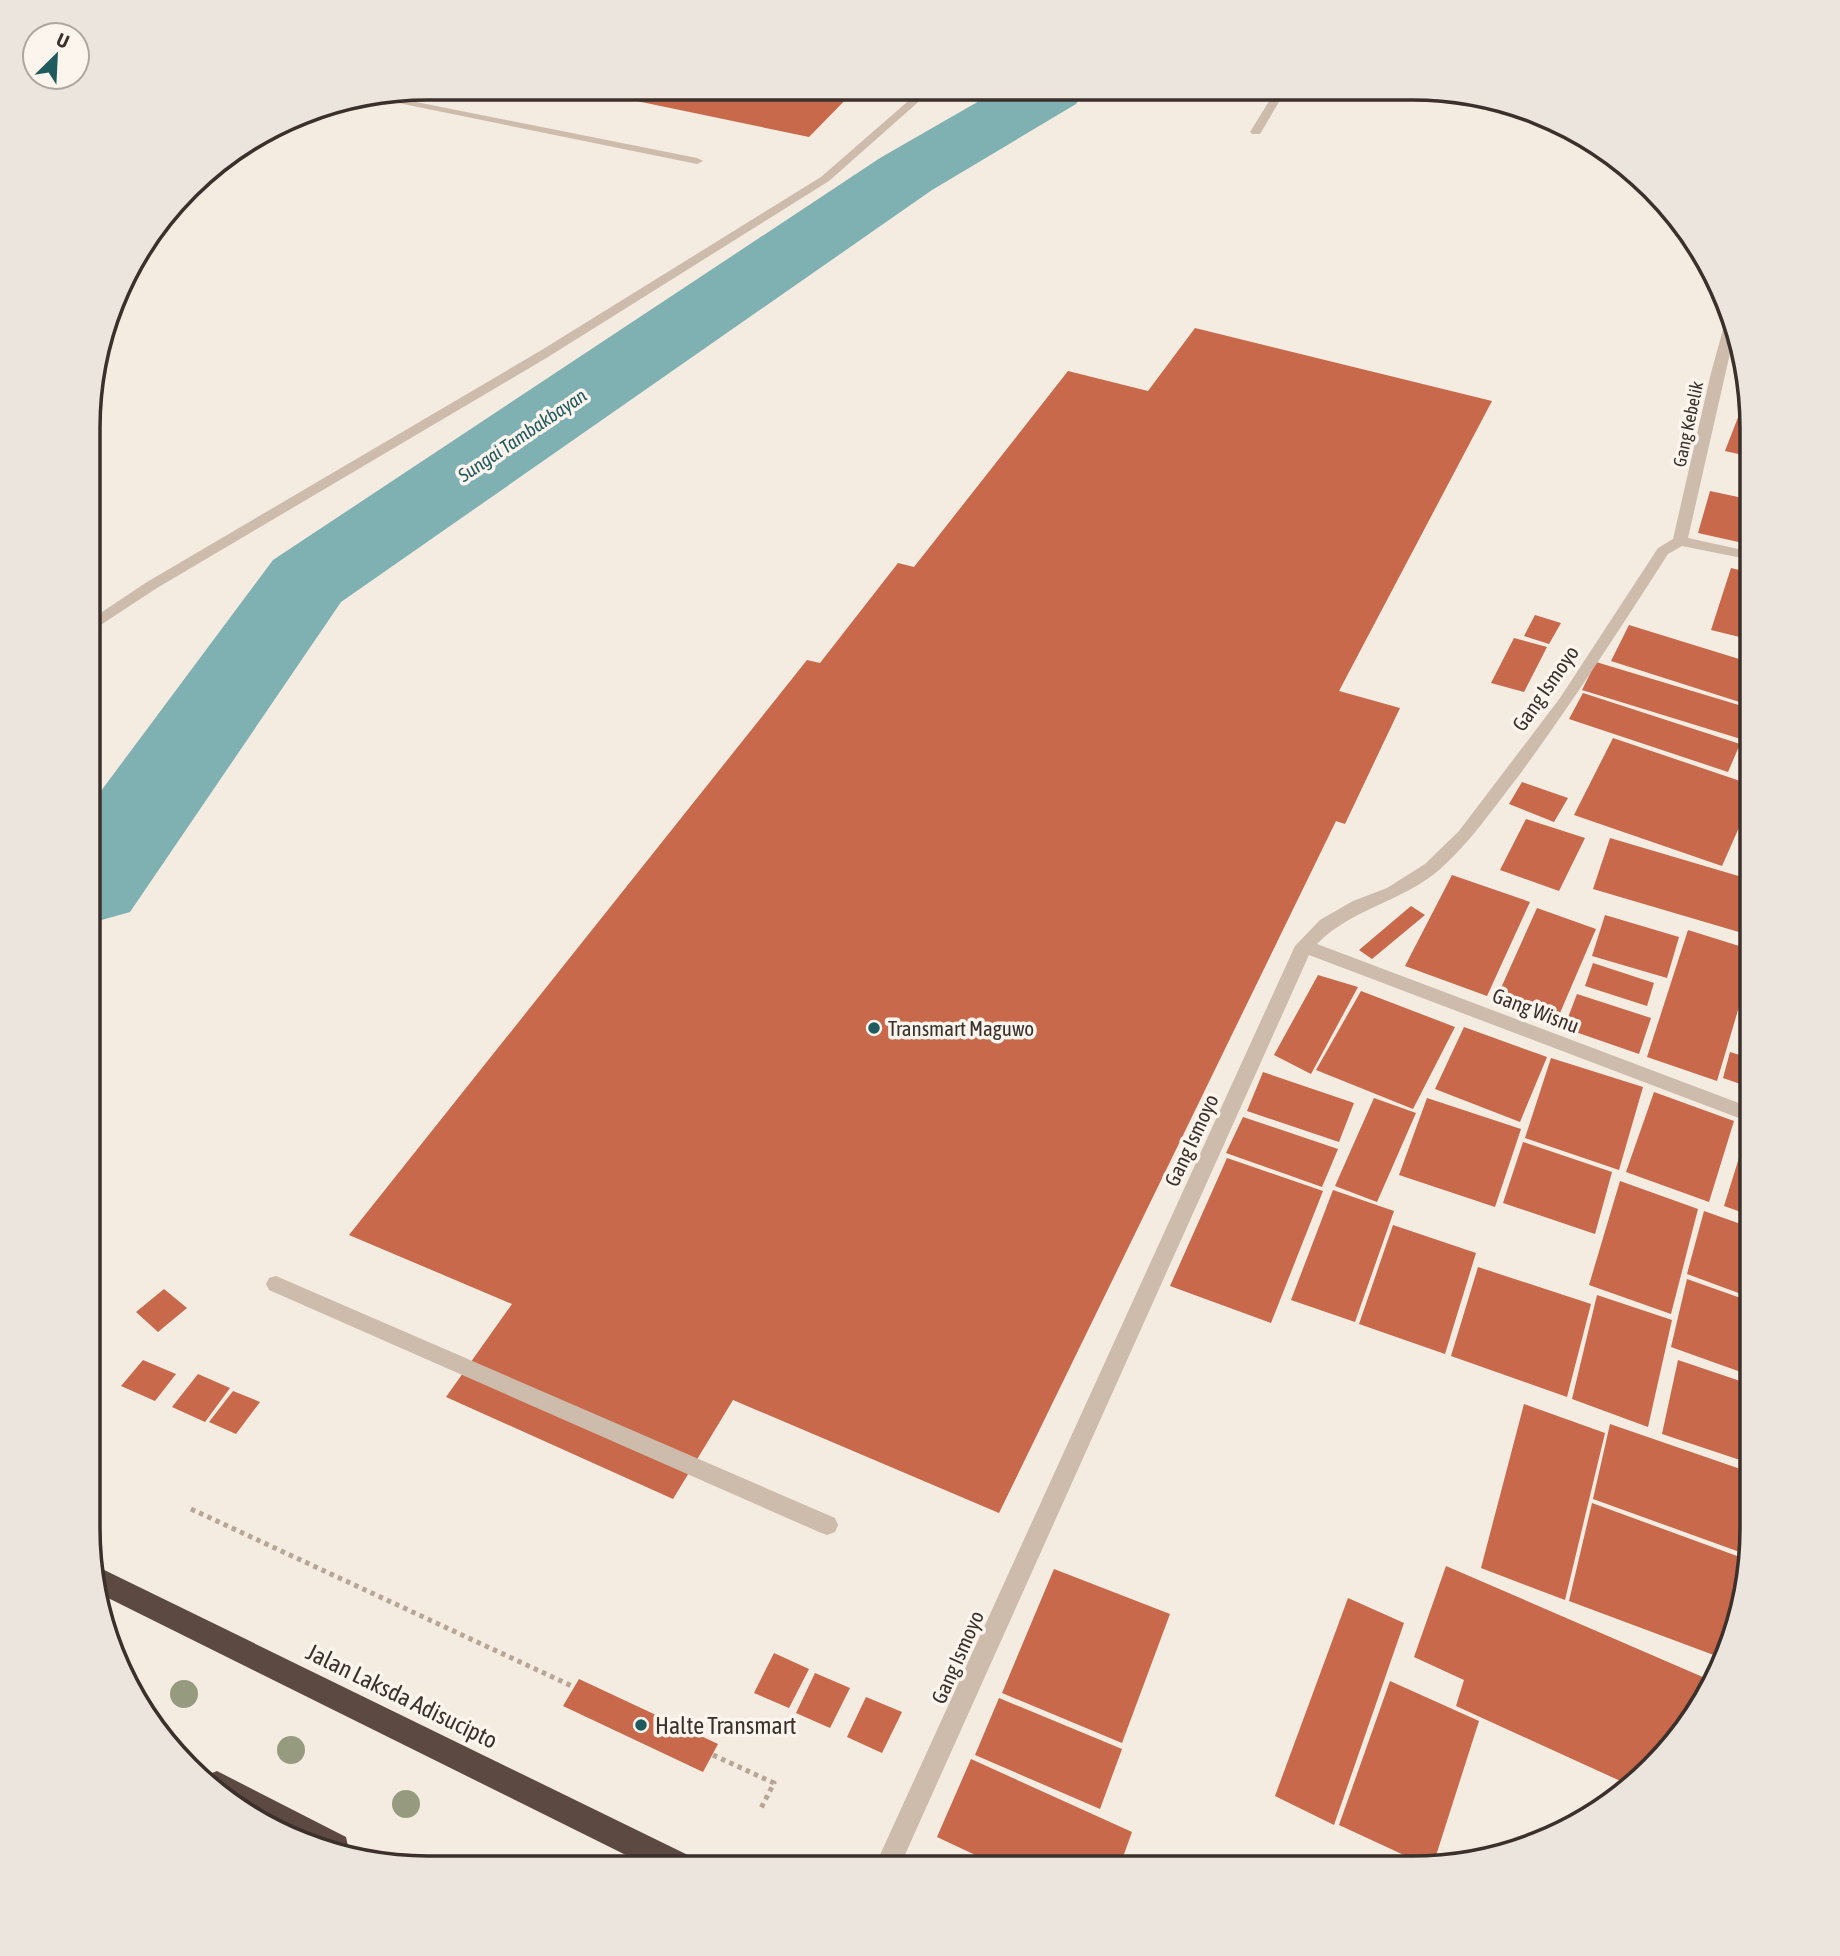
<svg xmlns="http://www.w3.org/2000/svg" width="1840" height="1956" viewBox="0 0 1840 1956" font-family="'Asap Condensed',sans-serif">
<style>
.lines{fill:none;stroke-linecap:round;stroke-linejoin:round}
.river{fill:#7fb0b2;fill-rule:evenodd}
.building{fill:#c8694b}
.path{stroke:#b9a596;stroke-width:5;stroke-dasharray:4.5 4.5;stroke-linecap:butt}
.minor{fill:#cdbbac;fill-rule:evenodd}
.highway{fill:#5c4a42;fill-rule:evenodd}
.tree{fill:#969b7f}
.poi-dot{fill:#1f5a5e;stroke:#fbf5ee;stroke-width:2.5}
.labels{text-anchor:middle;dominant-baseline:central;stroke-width:7;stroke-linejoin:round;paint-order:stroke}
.far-street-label{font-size:18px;fill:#3b302b;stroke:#fbf5ee}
.far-water-label{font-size:19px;font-style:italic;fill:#1f5a5e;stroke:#fbf5ee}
.street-label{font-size:21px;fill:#3b302b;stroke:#fbf5ee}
.poi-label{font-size:21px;fill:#3b302b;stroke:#fbf5ee;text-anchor:start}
.near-street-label{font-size:24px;fill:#3b302b;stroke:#fbf5ee}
.near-poi-label{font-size:24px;fill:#3b302b;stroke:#fbf5ee;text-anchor:start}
.rim{fill:none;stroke:#3b302b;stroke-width:3.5}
</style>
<rect width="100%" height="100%" fill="#f4ebe1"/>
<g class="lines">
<!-- river -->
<path class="river" d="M1000 89H1086L1076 104 932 190 341 602 130 912 91 923 92 803 273 560 880 158Z"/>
</g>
<!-- building -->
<path class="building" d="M574 88 856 89 809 137Z
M1195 328 1492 401 1339 691 1400 708 1345 824 1336 821 999 1513 733 1400 673 1499 446 1397 512 1304 349 1235 807 660 820 663 898 563 914 567 1068 371 1148 391Z
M1742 407 1752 409V457L1725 451Z
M1710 491 1752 500V545L1698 533Z
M1731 568 1752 573V640L1711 630Z
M1535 615 1561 623 1549 644 1524 636Z
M1629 625 1752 663V706L1611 661Z
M1514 638 1547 647 1524 692 1491 683Z
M1596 662 1752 709V720L1744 740 1582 690Z
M1583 693 1740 744 1728 772 1569 719Z
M1613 738 1752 785V798L1722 866 1574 815Z
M1522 782 1568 798 1554 822 1509 804Z
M1526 819 1585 838 1559 891 1500 870Z
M1610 838 1752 880V923L1749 935 1593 889Z
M1452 875 1530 902 1487 996 1405 966Z
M1411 906 1425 915 1372 959 1359 950Z
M1537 908 1596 929 1557 1020 1496 999Z
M1605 915 1679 937 1667 978 1592 956Z
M1688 930 1752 950V963L1717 1081 1647 1057Z
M1593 963 1654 983 1647 1006 1585 986Z
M1318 975 1358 987 1311 1074 1274 1055Z
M1361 991 1455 1027 1413 1109 1316 1070Z
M1577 994 1651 1018 1639 1054 1564 1028Z
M1751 1015H1752V1055L1742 1052Z
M1464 1027 1547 1057 1520 1122 1435 1089Z
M1730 1052 1752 1059V1088L1723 1078Z
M1551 1058 1643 1087 1619 1170 1525 1138Z
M1263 1072 1354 1103 1339 1142 1247 1111Z
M1654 1092 1734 1121 1709 1202 1626 1172Z
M1374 1098 1416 1113 1377 1202 1335 1186Z
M1427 1098 1521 1129 1495 1207 1399 1175Z
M1243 1117 1338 1149 1322 1187 1226 1153Z
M1748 1129 1752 1130V1216L1724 1206Z
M1523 1142 1612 1172 1595 1234 1503 1203Z
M1227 1158 1323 1191 1271 1323 1170 1286Z
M1620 1181 1698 1209 1671 1314 1589 1285Z
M1333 1190 1394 1211 1355 1322 1291 1300Z
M1704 1211 1752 1228V1298L1687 1274Z
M1393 1225 1476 1253 1445 1354 1359 1324Z
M1478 1267 1591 1304 1567 1397 1451 1356Z
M1687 1279 1752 1302V1376L1671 1347Z
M164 1289 187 1308 158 1332 136 1312Z
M1597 1295 1672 1320 1648 1427 1572 1399Z
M143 1360 176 1374 155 1401 121 1386Z
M1678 1360 1752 1385V1464L1662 1434Z
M198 1374 230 1388 205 1422 172 1407Z
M233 1391 260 1402 236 1434 209 1422Z
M1524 1404 1605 1433 1565 1600 1481 1568Z
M1610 1424 1752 1473V1533L1748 1555 1593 1499Z
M1592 1503 1748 1560 1719 1657 1569 1601Z
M1446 1566 1705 1678 1697 1709 1627 1784 1456 1706 1464 1680 1414 1657Z
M1054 1569 1170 1614 1122 1743 1002 1693Z
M1348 1598 1404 1623 1334 1825 1275 1796Z
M774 1653 809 1669 789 1708 754 1693Z
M815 1673 850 1688 830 1728 796 1713Z
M579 1679 718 1744 703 1772 563 1706Z
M1390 1681 1479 1721 1432 1868 1339 1825Z
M866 1697 902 1712 882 1753 847 1737Z
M999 1698 1122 1749 1100 1809 975 1755Z
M971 1759 1132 1832 1119 1868H1003L937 1837Z
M1204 1856 1230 1868H1200Z"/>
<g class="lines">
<!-- path -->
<path class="path" d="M191 1509 574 1687
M713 1755 774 1783 761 1808"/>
<!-- minor -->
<path class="minor" d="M922 89H933L829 181 548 357 157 588 93 630V618L147 582 540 351 821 177Z
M1276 90H1286L1260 134H1252L1250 132Z
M381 95 697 158 703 161 697 164 369 97Z
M1731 312 1736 327 1688 538 1752 552V560L1682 546 1668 554C1619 630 1571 705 1517 778 1492 810 1469 844 1438 871 1401 902 1351 909 1317 944L1752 1108V1123L1309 955 899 1868H874L1295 946 1320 920 1353 901 1387 888 1425 864 1459 831 1560 698 1658 548 1673 539 1711 373 1727 315Z
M276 1276 835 1518 838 1525 835 1532 827 1535 819 1532 269 1290 266 1284 269 1278Z"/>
<!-- highway -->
<path class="highway" d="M94 1565 694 1858 699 1868H652L96 1592 91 1566Z
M217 1771 346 1837 349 1851 255 1820 207 1775Z"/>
</g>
<!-- trees -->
<g class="tree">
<circle cx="184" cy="1694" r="14"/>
<circle cx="291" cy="1750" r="14"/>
<circle cx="406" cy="1804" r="14"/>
</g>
<!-- markers -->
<g class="poi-dot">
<circle cx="874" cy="1028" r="7"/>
<circle cx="641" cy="1725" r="7"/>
</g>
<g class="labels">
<!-- far-street labels -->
<g class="far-street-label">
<text transform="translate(1688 424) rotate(-78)">Gang Kebelik</text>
</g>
<!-- far-water labels -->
<g class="far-water-label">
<text transform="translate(522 435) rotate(-34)">Sungai Tambakbayan</text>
</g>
<!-- street labels -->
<g class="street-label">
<text transform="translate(1545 688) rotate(-55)">Gang Ismoyo</text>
<text transform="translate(1536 1010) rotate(21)">Gang Wisnu</text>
<text transform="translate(1191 1140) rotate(-65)">Gang Ismoyo</text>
<text transform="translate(957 1657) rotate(-66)">Gang Ismoyo</text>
</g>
<!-- poi labels -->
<g class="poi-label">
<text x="888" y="1028">Transmart Maguwo</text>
</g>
<!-- near-street labels -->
<g class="near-street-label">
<text transform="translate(402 1696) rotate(26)">Jalan Laksda Adisucipto</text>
</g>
<!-- near-poi labels -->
<g class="near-poi-label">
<text x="655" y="1725">Halte Transmart</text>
</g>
</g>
<!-- crop -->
<path d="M0 0H1840V1956H0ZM428 100H1412A328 328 0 0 1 1740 428V1528A328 328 0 0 1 1412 1856H428A328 328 0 0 1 100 1528V428A328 328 0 0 1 428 100Z" fill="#ece5de" fill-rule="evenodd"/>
<path class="rim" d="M428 100H1412A328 328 0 0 1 1740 428V1528A328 328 0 0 1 1412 1856H428A328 328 0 0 1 100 1528V428A328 328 0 0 1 428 100Z"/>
<!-- north arrow -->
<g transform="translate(56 56) rotate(24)"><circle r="33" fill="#fbf5ee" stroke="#aea6a0" stroke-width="2"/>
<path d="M0-5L12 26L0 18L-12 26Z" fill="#1f5a5e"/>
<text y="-10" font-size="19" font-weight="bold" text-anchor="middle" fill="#3b302b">U</text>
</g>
</svg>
